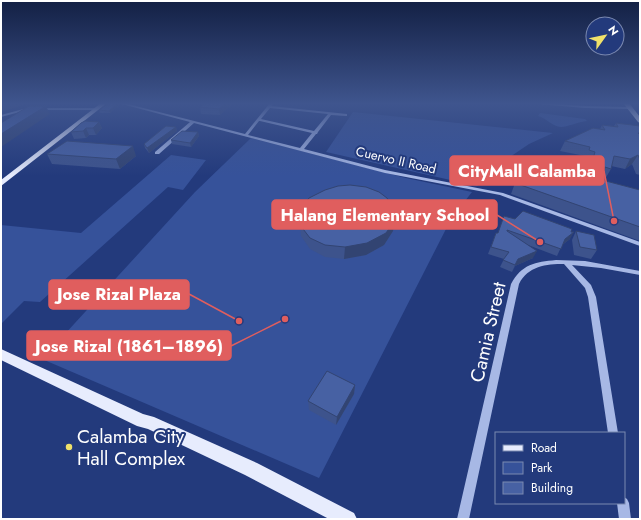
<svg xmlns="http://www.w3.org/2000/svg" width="641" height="520" viewBox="0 0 641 520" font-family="Jost,sans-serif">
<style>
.green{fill:#36529a}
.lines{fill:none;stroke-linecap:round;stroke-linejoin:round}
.river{fill:#3d4e7f;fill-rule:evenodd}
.minor{fill:#a7b8e5;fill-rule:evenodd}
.major{fill:#e7ecfd;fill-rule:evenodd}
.wall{fill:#3d538c}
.shaded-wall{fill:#324472}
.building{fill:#4761a3;stroke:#324472}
.poi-dot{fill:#f0e16a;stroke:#233a7c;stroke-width:1.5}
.labels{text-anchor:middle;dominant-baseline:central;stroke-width:4;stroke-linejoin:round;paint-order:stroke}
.far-street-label{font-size:13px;fill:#fff;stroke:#233a7c}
.near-street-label{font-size:19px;fill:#fff;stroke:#233a7c}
.near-poi-label{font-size:19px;fill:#fff;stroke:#233a7c;text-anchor:start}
.leader{fill:none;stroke:#e05e5e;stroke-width:1.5}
.callout-dot{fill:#e05e5e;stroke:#233a7c;stroke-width:1.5}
.callout{fill:#e05e5e;stroke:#e05e5e;stroke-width:1.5}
.callout-label{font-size:17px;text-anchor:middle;font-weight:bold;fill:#fff}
</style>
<rect width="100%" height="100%" fill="#233a7c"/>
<!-- green -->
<path class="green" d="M353 112 553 133 529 144 501 163 477 186 326 152Z
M540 113 585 119 587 121C578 122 567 127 561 127 553 127 546 118 538 116Z
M251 138 406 178 472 192 458 210 446 229 319 478 42 359 195 192Z
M171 155 206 160 183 190 168 187 40 302 24 301 1 324V225L81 233Z"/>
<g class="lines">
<!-- river -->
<path class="river" d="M12 103H24L23 105 1 112V106Z"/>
<!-- minor -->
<path class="minor" d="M118 103H124L245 134 270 103H274L271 106 347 114V116H346L331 115 318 132 317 134H316L304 149 385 170 503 193 640 242V246L500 195 385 173 194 123 159 154H155V152L190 122ZM270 108 328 114 314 131 261 119ZM259 121H260L312 133 300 148 248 135Z
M537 103 585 106 630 107 632 108 630 109 585 108 539 104Z
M27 108H97L99 109 97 110H27L1 117V115Z
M556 260 585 261 640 271V275L601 268 572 265 591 285 596 297 618 433H608L588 297 585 288 564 264C546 264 528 266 519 284L469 519H457L511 284C522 264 535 262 556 260Z
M624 497 627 499 629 503 631 519H619L617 503H624Z"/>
<!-- major -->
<path class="major" d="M101 103H107L1 186V180Z
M623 103H629L640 117V123L638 122Z
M1 349 143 414 154 417 257 463 354 513 357 519H329L245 475 148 429 137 426 1 360Z"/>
</g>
<!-- wall -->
<path class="wall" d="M119 103V105L110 113H100L99 110Z
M233 103 220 115 201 114 200 107Z
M99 122 102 128 96 135H89L86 138 74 139 71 132Z
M616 123 640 126V175L636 174 632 164 625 169 611 166V169L605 179 602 178V180L640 190V241L511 194 515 183 586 176 590 161 584 159 585 156 560 151 565 141 600 129 602 125 614 126Z
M176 127 177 131 149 153 145 148 144 144Z
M198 132 199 136 191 147 172 144 171 140Z
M47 154 136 156 120 169 52 164Z
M515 219 571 232 570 239 562 245 557 256 528 245 533 258 515 266 512 272 500 267 504 259 488 254 496 233H498Z
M300 225 393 231 384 245 366 255 344 259 325 257 310 249 301 236Z
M576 231 597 250 591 259 574 255 572 240Z
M355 385 354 394 336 425 309 410 308 401Z"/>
<!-- shaded-wall -->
<path class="shaded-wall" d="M119 103V105L110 113 109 111Z
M225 103H233L220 115 219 109Z
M46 106 50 114 1 147V134Z
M99 122 102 128 96 135 93 128Z
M176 127 177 131 149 153 147 148Z
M86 128 89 135 86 138 83 131Z
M198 132 199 136 191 147 190 143Z
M133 146 136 156 120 169 116 159Z
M638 155 632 164 625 169 630 159Z
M395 220 393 231 384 245 366 255 344 259 345 247Z
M574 232 570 239 561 246 565 239Z
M537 251 533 258 515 266 512 272 518 259Z
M355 385 354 394 336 425 337 417Z"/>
<!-- building -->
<path class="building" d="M109 103H118L109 111 99 110Z
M205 103H225L219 109 200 107Z
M29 106H46L1 134V123Z
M85 121 99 122 93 128H86L83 131 71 132 81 123Z
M616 123 640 126V133H638L640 135V160L638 155 630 159 614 156 611 169 605 167 602 180 640 190V227L515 183 536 162 588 176 595 152 589 150 590 147 565 141 593 128 605 130 602 125 618 127Z
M166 126 176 127 147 148 144 144Z
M182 131 198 132 190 143 171 140Z
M67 141 133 146 116 159 47 154Z
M350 185 366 187 379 192 387 198 395 211V220L386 233 367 243 345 247 325 245 310 238 300 225V210L309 198 325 190 338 186Z
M523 211 572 229 571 232H574L565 239 561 249 507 230V231L537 251 518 259 515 265 503 260 509 252 491 247 496 233H498L504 216 515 219Z
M576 231 594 235 597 250 580 247Z
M327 371 355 385 337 417 308 401Z"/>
<!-- sky -->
<linearGradient id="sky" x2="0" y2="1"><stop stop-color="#132044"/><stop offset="0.59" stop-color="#3f558e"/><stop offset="1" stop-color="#3f558e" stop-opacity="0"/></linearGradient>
<rect width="641" height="176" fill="url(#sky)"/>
<!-- markers -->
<circle class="poi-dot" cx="69" cy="447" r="4"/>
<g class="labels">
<!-- far-street labels -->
<g class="far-street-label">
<text transform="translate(396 160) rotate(13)">Cuervo II Road</text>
</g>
<!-- near-street labels -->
<g class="near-street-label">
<text transform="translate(488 332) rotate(-77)">Camia Street</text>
</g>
<!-- near-poi labels -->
<g class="near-poi-label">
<text x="77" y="436">Calamba City<tspan x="77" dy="22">Hall Complex</tspan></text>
</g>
</g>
<!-- callouts -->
<path class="leader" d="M614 221L604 171M540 242L497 215M239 321L189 294M285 319L231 346"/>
<g class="callout-dot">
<circle cx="614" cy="221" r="4"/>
<circle cx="540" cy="242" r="4"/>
<circle cx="239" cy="321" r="4"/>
<circle cx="285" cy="319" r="4"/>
</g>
<g class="callout">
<rect x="450" y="156" width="154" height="29" rx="4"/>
<rect x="272" y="200" width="225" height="29" rx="4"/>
<rect x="49" y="280" width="140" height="29" rx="4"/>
<rect x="27" y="331" width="204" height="29" rx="4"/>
</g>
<g class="callout-label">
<text x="527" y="177">CityMall Calamba</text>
<text x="385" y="221">Halang Elementary School</text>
<text x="119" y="300">Jose Rizal Plaza</text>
<text x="129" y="352">Jose Rizal (1861–1896)</text>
</g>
<!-- border -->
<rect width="641" height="520" fill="none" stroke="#ffffff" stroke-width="4"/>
<!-- legend -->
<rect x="495" y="432" width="130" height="72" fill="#233a7c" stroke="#7b89b0"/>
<rect x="503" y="445" width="20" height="6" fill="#e7ecfd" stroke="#7b89b0"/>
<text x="531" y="452" font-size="12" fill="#ffffff">Road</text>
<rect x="503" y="462" width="20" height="12" fill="#36529a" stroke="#7b89b0"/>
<text x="531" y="472" font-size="12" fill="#ffffff">Park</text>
<rect x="503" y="482" width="20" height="12" fill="#4761a3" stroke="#7b89b0"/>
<text x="531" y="492" font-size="12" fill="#ffffff">Building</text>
<!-- north arrow -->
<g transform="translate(605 36) rotate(57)"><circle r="19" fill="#233a7c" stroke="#7b89b0"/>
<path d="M0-3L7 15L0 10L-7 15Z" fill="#f0e16a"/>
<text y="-6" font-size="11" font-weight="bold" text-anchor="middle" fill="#ffffff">N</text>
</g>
</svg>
